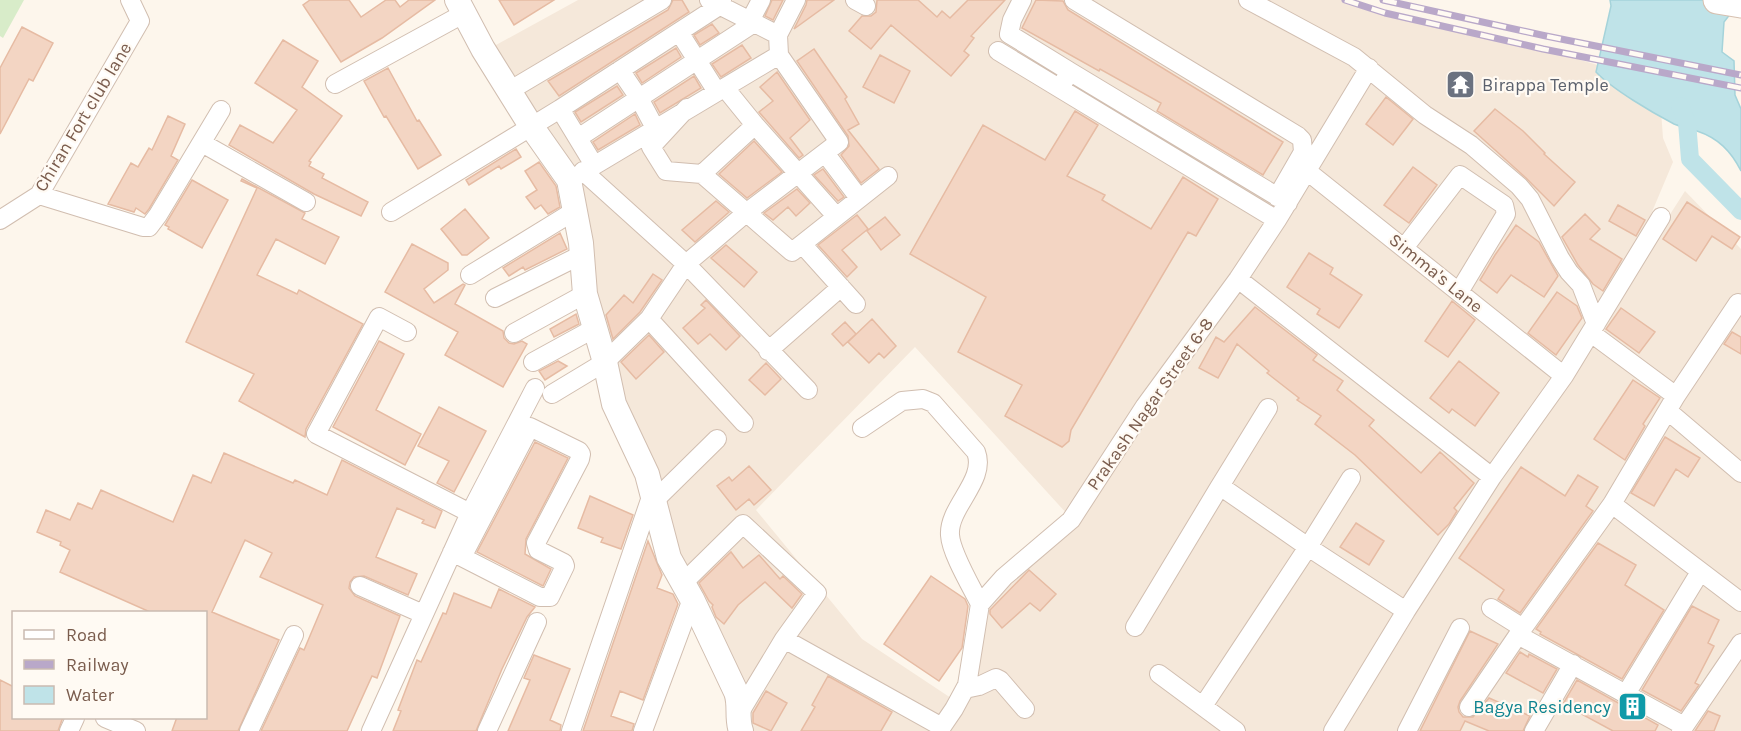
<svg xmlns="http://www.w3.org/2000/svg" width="1741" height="731" viewBox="0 0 1741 731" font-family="Karla,sans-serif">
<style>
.residential{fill:#f5e8da;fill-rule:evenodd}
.green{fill:#d8ecc9}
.water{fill:#bfe3e8;stroke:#a5d3da;stroke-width:1.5}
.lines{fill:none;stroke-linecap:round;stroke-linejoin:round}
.canal{stroke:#bfe3e8;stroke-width:18}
.building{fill:#f3d5c3;stroke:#e6bba3;stroke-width:1.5}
.minor-casing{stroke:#d1beb0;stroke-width:20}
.tertiary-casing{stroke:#d1beb0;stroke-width:26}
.secondary-casing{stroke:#d6c0b0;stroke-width:29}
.minor{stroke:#fff;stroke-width:18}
.tertiary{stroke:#fff;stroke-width:24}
.secondary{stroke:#fff;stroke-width:27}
.rail-casing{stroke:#b9a8c9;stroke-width:7}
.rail{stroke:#fffaf3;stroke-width:4.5;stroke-dasharray:14;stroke-linecap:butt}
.labels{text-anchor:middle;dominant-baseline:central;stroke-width:4.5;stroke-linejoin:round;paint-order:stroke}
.worship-label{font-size:18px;fill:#5b616d;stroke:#fffaf3;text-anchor:start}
.street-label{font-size:18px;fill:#7a5c4d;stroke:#fffaf3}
.culture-label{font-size:18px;fill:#0d838f;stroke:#fffaf3;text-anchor:end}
</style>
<rect width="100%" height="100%" fill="#fdf6ec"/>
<!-- residential -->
<path class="residential" d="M578 0H1351L1385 13 1543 49 1659 83 1663 138 1673 162 1641 238 1330 731H746L614 411 567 182 487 50ZM915 347 1068 515 986 602 954 700 862 639 756 510Z
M1685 191 1741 249V731H1344L1445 566Z"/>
<!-- green -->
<path class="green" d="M0 0H24L3 38 0 36Z"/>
<!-- water -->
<path class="water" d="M1610 0H1741L1724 22 1722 52 1734 61 1735 95 1741 109V171C1731 151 1718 138 1697 131 1690 128 1681 127 1674 124 1653 113 1612 89 1596 72L1611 6Z"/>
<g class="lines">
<!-- canal -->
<path class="canal" d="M1680 106 1687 122 1690 159 1741 211"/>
</g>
<!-- building -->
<path class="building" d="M310 0H349L361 17 386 0H395L400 7 409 0H435L382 38 341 62 303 5Z
M499 0H554L514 25Z
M673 0H682L689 12 559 96 548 81 668 10Z
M772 0H783L773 20 765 16Z
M807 0H834L794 29 806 5Z
M877 0H918L937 17 942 11 950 18 968 0H1005L971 36 974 38 964 51 969 55 951 76 891 25 871 49 849 31 862 16H871L876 12Z
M1036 0 1063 1 1068 10 1283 142 1263 175 1157 111 1161 103 1100 69 1099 71 1022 28Z
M712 24 719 33 700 45 694 35Z
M22 27 53 43 33 81 29 79 0 134V68Z
M283 40 318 61 302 87 342 116 309 161 311 162 309 166 324 174 322 178 368 202 361 216 314 194 229 145 240 125 273 143 297 110 255 83Z
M742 45 751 58 721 77 712 64Z
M676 48 681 57 642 83 636 73Z
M814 49 847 97 845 99 859 124 848 130 879 169 861 183 841 155 849 146 848 136 797 61Z
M880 55 910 71 894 103 863 87Z
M388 68 417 121 419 120 441 155 418 169 386 116 384 117 364 81Z
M777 72 810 120 790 138 803 155 799 158 759 112 773 101 760 87Z
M694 76 701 88 660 113 654 102Z
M617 86 623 95 581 122 575 112Z
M1386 97 1413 119 1393 145 1366 124Z
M1495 109 1523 131 1545 153 1544 154 1575 182 1554 206 1526 178 1474 131Z
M1075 111 1098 125 1067 176 1105 195 1102 200 1151 229 1183 177 1218 199 1196 236 1188 232 1071 430 1069 441 1062 447 1005 416 1022 385 958 352 986 297 910 254 983 125 1045 160Z
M635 114 640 125 598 150 593 142Z
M168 116 185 124 171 156 178 160 149 209 145 214 136 208 134 212 108 204 131 163 138 167 149 148 152 150Z
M754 141 782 172 747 198 719 174Z
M516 149 521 157 501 169 499 166 469 185 466 180Z
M539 162 556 186 560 207 548 214 541 205 535 209 526 197 537 190 525 171Z
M1413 167 1437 185 1409 223 1384 205Z
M823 169 844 197 838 201 814 175Z
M242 179 305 213 302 219 339 237 325 264 276 239 257 275 297 294 299 290 363 324 306 429 305 437 239 401 254 374 186 342 257 188 241 181Z
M192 180 228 200 202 248 168 229 169 227 165 225Z
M797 189 810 203 796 216 788 207 773 220 764 213Z
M716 201 729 212 695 242 682 230Z
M1687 202 1740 237 1732 249 1712 236 1696 261 1663 239Z
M1618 205 1645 220 1636 236 1609 221Z
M465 209 489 238 467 255H462L441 229Z
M1585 214 1600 229 1590 239 1622 259 1603 291 1593 284 1578 265 1562 237Z
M857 215 868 229 842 250 857 267 847 277 818 245Z
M885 217 900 235 881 250 867 231Z
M1516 225 1539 242 1558 276 1544 297 1511 275 1497 293 1480 280 1495 255Z
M560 233 567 249 525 270 523 267 509 276 503 268Z
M412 244 448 263V270L424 289 434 303 463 284 465 285 455 304 503 331 504 338 509 343 514 344 522 341 527 344 503 387 445 355 458 332 385 292Z
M726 245 757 272 744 287 711 258Z
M1309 253 1333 268 1330 274 1362 295 1339 328 1317 314 1320 309 1287 287Z
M653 274 662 280 640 312 613 339 606 315 624 295 633 303Z
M1557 292 1577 306 1582 318 1556 355 1528 333Z
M706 300 740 336 726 350 710 334 698 344 683 328 705 308 701 305Z
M1452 301 1475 320 1448 357 1425 341Z
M1255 307 1317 355 1313 360 1343 381 1337 390 1374 420 1369 426 1421 473 1440 452 1474 483 1454 508 1457 511 1449 524 1438 535 1355 455 1315 424 1321 416 1297 400 1299 398 1267 373 1269 371 1237 344 1218 378 1199 368 1216 337 1224 342Z
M1621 308 1655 332 1639 353 1606 329Z
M576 314 579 324 554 337 550 329Z
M872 319 896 346 884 358 879 353 869 363 848 342Z
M845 322 856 334 843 346 832 334Z
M1732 332 1741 337V354L1724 344Z
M649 335 664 352 636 379 621 362Z
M379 341 404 354 376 410 421 434 405 465 333 427Z
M558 361 567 366 545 380 539 371Z
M1459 361 1499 393 1475 426 1452 409 1449 413 1430 398Z
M766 363 781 379 765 395 749 380Z
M1633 380 1660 398 1643 424 1645 426 1625 460 1594 439Z
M439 407 486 431 454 492 437 483 449 461 418 446Z
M1665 437 1700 458 1688 477 1676 469 1654 506 1631 493Z
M535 442 568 458 526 539 525 554 551 569 543 586 477 552Z
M224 453 293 483 295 480 327 495 342 460 442 511 435 528 422 523 424 520 397 508 376 557 417 574 408 595 364 576 354 577 350 582 349 588 355 596 400 616 377 678 372 676 347 731H261L300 648 304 650 323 605 260 577 272 553 245 540 212 612 279 640 238 731H172L177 717H206V612H150L60 572 70 550 60 545 61 542 37 532 46 510 70 520 78 503 92 509 101 490 173 522 193 475 211 483Z
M749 466 771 490 754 505 749 499 736 510 717 486 729 477 732 481Z
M1521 467 1565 496 1578 475 1598 487 1586 506 1593 511 1520 613 1498 599 1504 590 1459 558Z
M590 496 633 515 621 549 601 542 603 538 578 528Z
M1356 523 1384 541 1369 565 1340 547Z
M648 541 662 575 657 588 673 594 678 604 643 700 620 691 611 716 634 724 632 731H583Z
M1598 543 1636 565 1625 585 1664 610 1622 679 1540 634 1541 632 1536 629Z
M731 552 743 568 759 555 780 579 783 576 802 594 792 608 765 582 738 605 724 624 716 617 712 607 713 605 709 601 699 583Z
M1029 570 1056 594 1040 611 1030 603 1002 628 990 614V610Z
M931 576 965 599 968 606 962 648 939 681 884 644Z
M499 589 535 607 527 617 502 669 476 731H393L401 711 398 710 417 660 421 662 443 613 446 614 454 593 491 608Z
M1692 606 1719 620 1708 643 1714 646 1695 683 1699 685 1681 711 1642 690Z
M1470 631 1498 644 1460 701 1458 707 1459 712 1463 717H1473L1489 698 1530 716 1523 731H1489L1465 721 1460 731H1420Z
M1520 652 1528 657 1529 654 1557 669 1543 693 1506 673Z
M534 655 570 669 550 720 561 725 560 731H508L530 680 524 678Z
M828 676 892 712 881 731H801L815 707 812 705Z
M0 680 14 687V717H63L58 731H0Z
M1577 680 1658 725 1655 731H1613L1563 704Z
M766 691 787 703 771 731 753 723V713Z
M1708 711 1720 716 1714 731H1695Z"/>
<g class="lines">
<defs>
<path id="minor" d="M855 0 866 6
M1022 0 1012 20 1009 34 1069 71
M1074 0 1298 136 1302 140 1303 152 1277 197
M1248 0 1354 57 1425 115 1471 145 1519 186 1530 199 1560 258 1569 272 1581 285 1596 324
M750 21 761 0
M679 32 717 92
M778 35 796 0
M998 51 1277 220
M620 70 639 98 655 128
M335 84 463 14
M725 88 755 125 836 216
M1061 88 1069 71 1288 203
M509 91 662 0
M687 108 651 147 666 171 702 174 792 252 802 244 856 304
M560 109 594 165
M578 138 754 23
M202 143 306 202
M825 153 859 198
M583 171 686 264 808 390
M1307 171 1564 376
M702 174 755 125
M575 177 779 55
M39 195 143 227H149L158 215 221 110
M391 212 560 109 719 6 722 0
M0 220 39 195 140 21 130 0
M802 244 888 176
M1404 248 1460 175 1504 205 1506 214 1459 292
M470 275 576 210
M1238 279 1492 477
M495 298 581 255
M649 319 744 423
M407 332 379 317 316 434 470 513
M514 333 585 294
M1591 333 1676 396
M768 351 841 287
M533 362 595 328
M552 394 605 362 649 319 686 264 746 213 839 142 779 55 778 35 709 0
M1668 411 1741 473
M862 428 902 401 923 399 933 403 976 452C987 480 948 507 950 535 951 553 971 586 980 604
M1351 478 1308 547 1406 611
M1220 486 1268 408
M654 501 717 439
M1612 504 1741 602
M452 552 540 597H550L565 566 564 563 538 550 536 543 580 459 581 454 579 451 530 427 462 557
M682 584 743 524 817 593 784 639 740 712
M360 586 423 614
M1491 608 1523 628
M1135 627 1220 486 1308 547 1203 706
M1518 635 1684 726
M784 639 942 727
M1159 674 1236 731
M965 689 979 686 996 678 1000 680 1025 709
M1626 694 1700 572
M1469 707 1518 635 1612 504 1676 396 1738 303
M105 718 136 731
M69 731 75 718
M249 731 294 635
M371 731 470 513 535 388
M487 731 537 622
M571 731 652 494
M643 731 692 599
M939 731 954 709 967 685 980 604 1004 577 1071 520 1145 406 1238 279 1277 220 1369 68
M1333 731 1406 611 1492 477 1564 376 1661 217
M1407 731 1460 628
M1534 731 1573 664
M1681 731 1741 643"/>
<path id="tertiary" d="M457 0 483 49 531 126 569 180 581 243 585 294 605 362 614 404 647 474 669 558 692 599 736 692C741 705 736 718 741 731"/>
<path id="secondary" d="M1717 0 1741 4"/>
</defs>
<!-- minor casing -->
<use href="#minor" class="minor-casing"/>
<!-- tertiary casing -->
<use href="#tertiary" class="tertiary-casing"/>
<!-- secondary casing -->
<use href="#secondary" class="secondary-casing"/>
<!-- minor -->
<use href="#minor" class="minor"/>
<!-- tertiary -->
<use href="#tertiary" class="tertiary"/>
<!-- secondary -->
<use href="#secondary" class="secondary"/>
<defs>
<path id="rail" d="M1345 0 1385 13 1543 49 1741 88
M1383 0 1546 36 1741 75"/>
</defs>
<!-- rail casing -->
<use href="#rail" class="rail-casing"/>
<!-- rail -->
<use href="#rail" class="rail"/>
</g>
<!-- icons -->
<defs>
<symbol id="temple-square" viewBox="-11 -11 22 22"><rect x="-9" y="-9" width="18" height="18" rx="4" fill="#6b7280" stroke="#fffaf3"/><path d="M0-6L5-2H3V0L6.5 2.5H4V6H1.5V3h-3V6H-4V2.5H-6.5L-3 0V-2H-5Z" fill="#fff"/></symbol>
<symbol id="building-square" viewBox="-11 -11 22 22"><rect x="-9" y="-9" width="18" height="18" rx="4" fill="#0f9aa8" stroke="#fffaf3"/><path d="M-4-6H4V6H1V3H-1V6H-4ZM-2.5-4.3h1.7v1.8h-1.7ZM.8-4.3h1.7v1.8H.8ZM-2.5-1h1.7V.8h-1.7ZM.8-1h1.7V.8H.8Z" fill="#fff"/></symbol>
</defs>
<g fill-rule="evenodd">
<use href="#temple-square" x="1444" y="68" width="33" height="33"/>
<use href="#building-square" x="1616" y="690" width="33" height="33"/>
</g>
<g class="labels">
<!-- worship labels -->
<g class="worship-label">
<text x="1482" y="85">Birappa Temple</text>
</g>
<!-- street labels -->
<g class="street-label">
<text transform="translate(83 117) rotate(-59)">Chiran Fort club lane</text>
<text transform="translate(1436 273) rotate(39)">Simma's Lane</text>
<text transform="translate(1150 404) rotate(-55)">Prakash Nagar Street 6-8</text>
</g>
<!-- culture labels -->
<g class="culture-label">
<text x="1611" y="707">Bagya Residency</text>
</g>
</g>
<!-- legend -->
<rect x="12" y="611" width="195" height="108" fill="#fffaf3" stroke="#cabbb1" stroke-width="1.5"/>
<rect x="24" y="630" width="30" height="9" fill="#ffffff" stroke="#cabbb1" stroke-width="1.5"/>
<text x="66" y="641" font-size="18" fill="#7a5c4d">Road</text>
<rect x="24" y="660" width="30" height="9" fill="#b9a8c9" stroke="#cabbb1" stroke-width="1.5"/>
<text x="66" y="671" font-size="18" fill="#7a5c4d">Railway</text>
<rect x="24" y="686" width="30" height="18" fill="#bfe3e8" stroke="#cabbb1" stroke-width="1.5"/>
<text x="66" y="701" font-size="18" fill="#7a5c4d">Water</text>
</svg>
